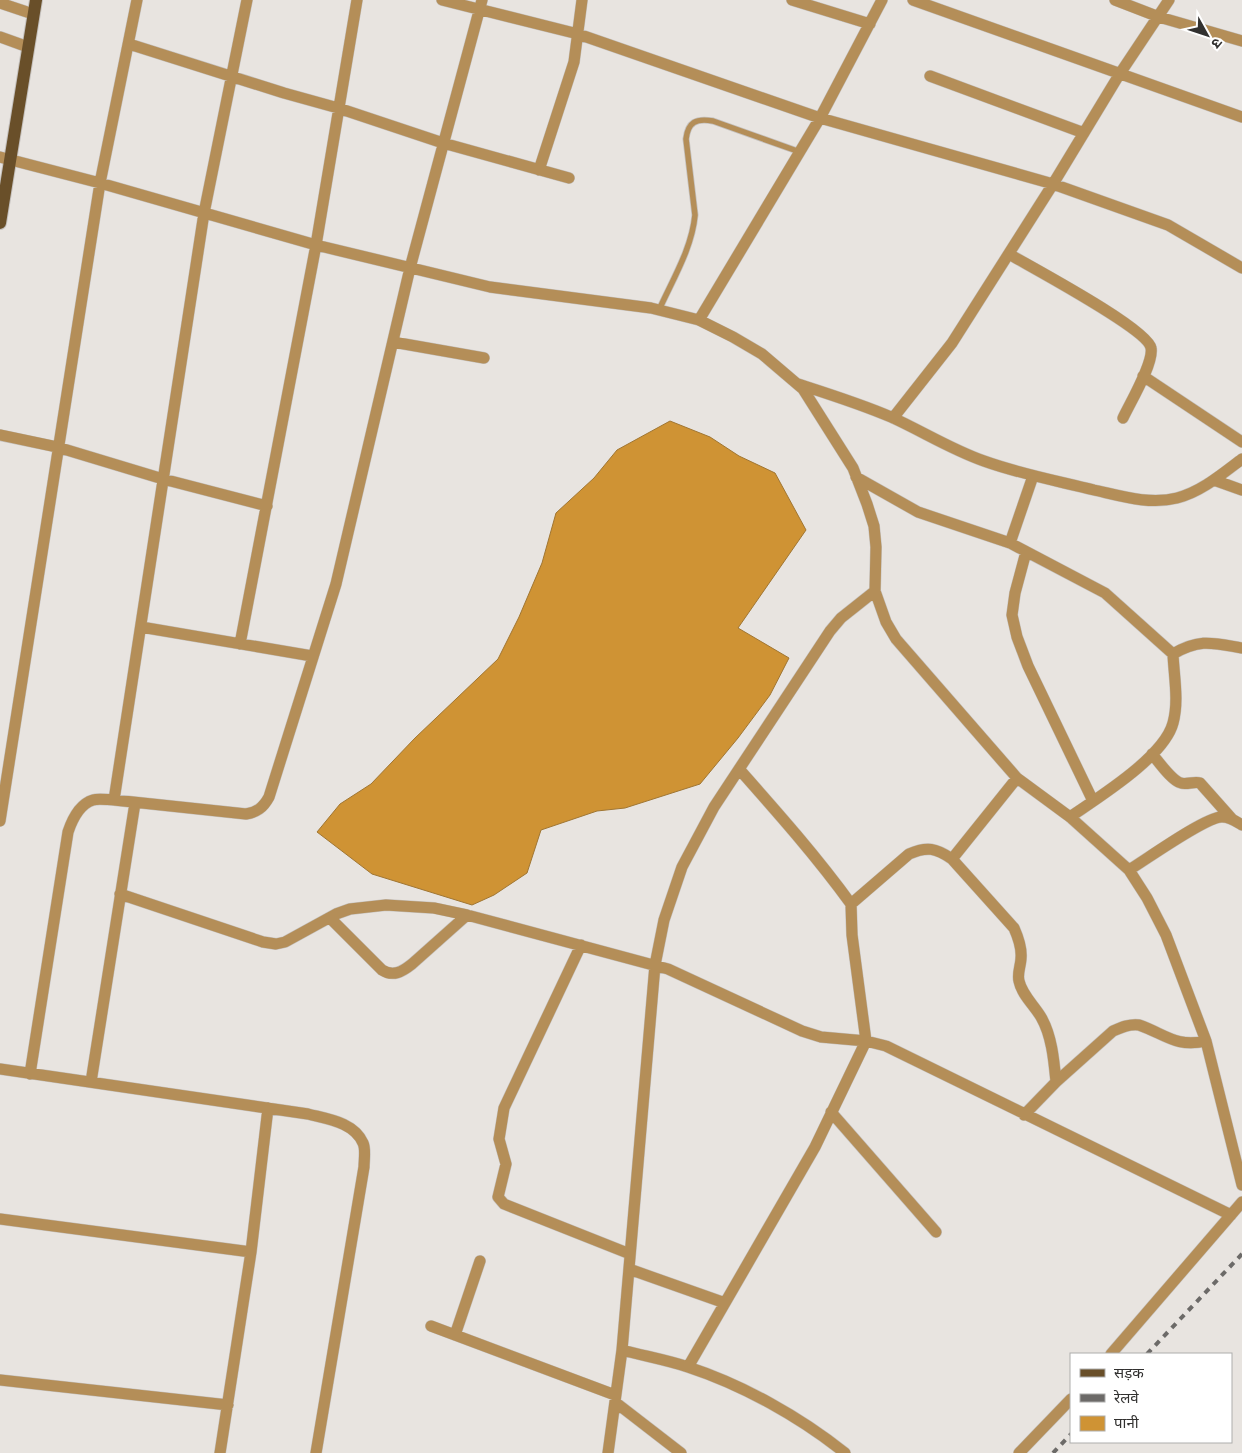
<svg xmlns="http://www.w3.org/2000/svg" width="1242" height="1453" viewBox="0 0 1242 1453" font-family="Spectral,'Noto Sans Devanagari',serif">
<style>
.water{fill:#cf9334;stroke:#a07633}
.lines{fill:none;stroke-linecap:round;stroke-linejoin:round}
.lane-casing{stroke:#c4c0bd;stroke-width:7}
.street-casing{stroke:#c4c0bd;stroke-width:12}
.primary-casing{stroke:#c4c0bd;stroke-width:14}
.lane{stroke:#b48e58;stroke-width:5.5}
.street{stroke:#b48e58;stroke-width:11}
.primary{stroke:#694f29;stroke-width:12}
.rail{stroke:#6c6a68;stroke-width:4;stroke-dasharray:6 6;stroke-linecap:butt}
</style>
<rect width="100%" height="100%" fill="#e8e4e0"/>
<!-- water -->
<path class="water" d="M670 421 710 437 739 456 775 473 806 530 738 628 789 658 770 695 738 738 700 784 625 808 597 811 541 830 527 873 494 895 472 905 372 874 317 832 340 804 371 784 415 738 498 659 519 617 542 563 556 513 594 478 617 450Z"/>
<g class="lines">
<defs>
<path id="lane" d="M659 310C673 279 692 248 695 215L686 139C688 122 696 118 713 121L800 152"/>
<path id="street" d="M442 0 578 34 820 118 1053 184 1168 225 1242 268
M792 0 870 24
M913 0 1242 117
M1115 0 1159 17 1242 41
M0 3 33 14
M0 37 28 47
M129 44 284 93 338 108 443 143 569 178
M930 76 1084 133
M0 157 100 183 316 245 490 287 651 308 699 320 733 337 762 354 803 389 853 468 867 504 874 526 876 547 875 591 886 622 896 639 1017 778 1070 817 1129 870 1147 898 1166 935 1206 1041 1242 1185
M539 170 574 62 582 0
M1009 254C1031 267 1148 329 1151 348 1154 363 1130 403 1123 418
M699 320 820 118 882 0
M393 342 484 358
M1143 376 1242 442
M798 384C829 394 861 404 891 417 922 431 952 450 984 461 1020 474 1058 481 1094 490 1121 496 1150 505 1177 498 1201 492 1222 474 1242 459
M893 418 952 343 1053 184 1119 75 1169 0
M0 435 57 447 163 479 267 506
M856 477 918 512 1010 543 1105 593 1173 654
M1214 480 1242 490
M1010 543 1033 476
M1026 552 1015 593 1012 615 1017 637 1028 666 1093 801
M141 627 312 656
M240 644 316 245 357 0
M1152 754C1159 762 1172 781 1181 783 1187 785 1194 781 1200 783L1232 819
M739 769C778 813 817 857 851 904
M114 800 204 213 247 0
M1070 817C1099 797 1164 757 1173 723 1179 701 1174 677 1173 654 1200 638 1213 643 1242 648
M0 821 100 183 137 0
M952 859 1017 778
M1129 870C1147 859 1204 818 1221 817 1229 816 1235 821 1242 825
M120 894 263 942 276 944 285 942 336 914 350 909 386 905 434 908 467 915 668 969 802 1031 821 1037 866 1041 886 1046 1231 1215
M330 918 382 970C393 977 402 972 412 964L467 915
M581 945 504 1108 499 1139 506 1164 498 1197 504 1204 630 1254
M0 1069 308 1114C327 1119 354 1122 363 1143 366 1149 364 1160 364 1167L316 1453
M30 1074 68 832C72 820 80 804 93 800 99 798 108 800 114 800L246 814C257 812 263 808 269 797L336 584 410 268 482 0
M91 1082 135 803
M831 1112 936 1232
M1024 1115 1056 1082 1113 1031C1122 1027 1129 1024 1139 1025 1165 1034 1176 1048 1206 1041
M0 1219 251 1252 220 1453
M251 1252 268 1108
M629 1269 725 1303
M431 1326 615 1395
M455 1335 480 1261
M622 1350C644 1356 667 1360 688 1367 743 1385 800 1417 845 1453
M1111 1354 1242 1202
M688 1367 815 1147 866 1041 852 935 851 904 909 854C927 846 936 848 952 859L1014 928C1018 937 1022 947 1021 958 1021 965 1017 973 1019 981 1022 995 1034 1005 1041 1017 1052 1036 1054 1061 1056 1082
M0 1380 228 1405
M615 1402 681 1453
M608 1453 622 1350 655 965 664 920 682 867 714 807 830 631 841 618 875 591
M1019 1453 1071 1399"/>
<path id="primary" d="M0 223 36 0"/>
</defs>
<!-- lane casing -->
<use href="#lane" class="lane-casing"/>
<!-- street casing -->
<use href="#street" class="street-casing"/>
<!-- primary casing -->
<use href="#primary" class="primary-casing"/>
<!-- lane -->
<use href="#lane" class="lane"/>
<!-- street -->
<use href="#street" class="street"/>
<!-- primary -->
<use href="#primary" class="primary"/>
<!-- rail -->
<path class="rail" d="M1147 1354 1242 1254
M1053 1453 1071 1434"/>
</g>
<!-- legend -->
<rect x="1070" y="1353" width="162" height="90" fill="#ffffff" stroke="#adadac"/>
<rect x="1080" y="1369" width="25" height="8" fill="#694f29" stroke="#adadac"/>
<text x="1114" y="1378" font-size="15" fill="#323130">सड़क</text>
<rect x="1080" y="1394" width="25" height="8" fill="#6c6a68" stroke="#adadac"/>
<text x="1114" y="1403" font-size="15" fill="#323130">रेलवे</text>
<rect x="1080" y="1416" width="25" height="15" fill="#cf9334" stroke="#adadac"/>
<text x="1114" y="1428" font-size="15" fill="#323130">पानी</text>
<!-- north arrow -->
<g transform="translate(1207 35) rotate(130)" stroke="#ffffff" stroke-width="4" paint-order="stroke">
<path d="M0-4L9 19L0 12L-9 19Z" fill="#323130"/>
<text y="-8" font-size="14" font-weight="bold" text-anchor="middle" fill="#323130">उ</text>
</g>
</svg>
